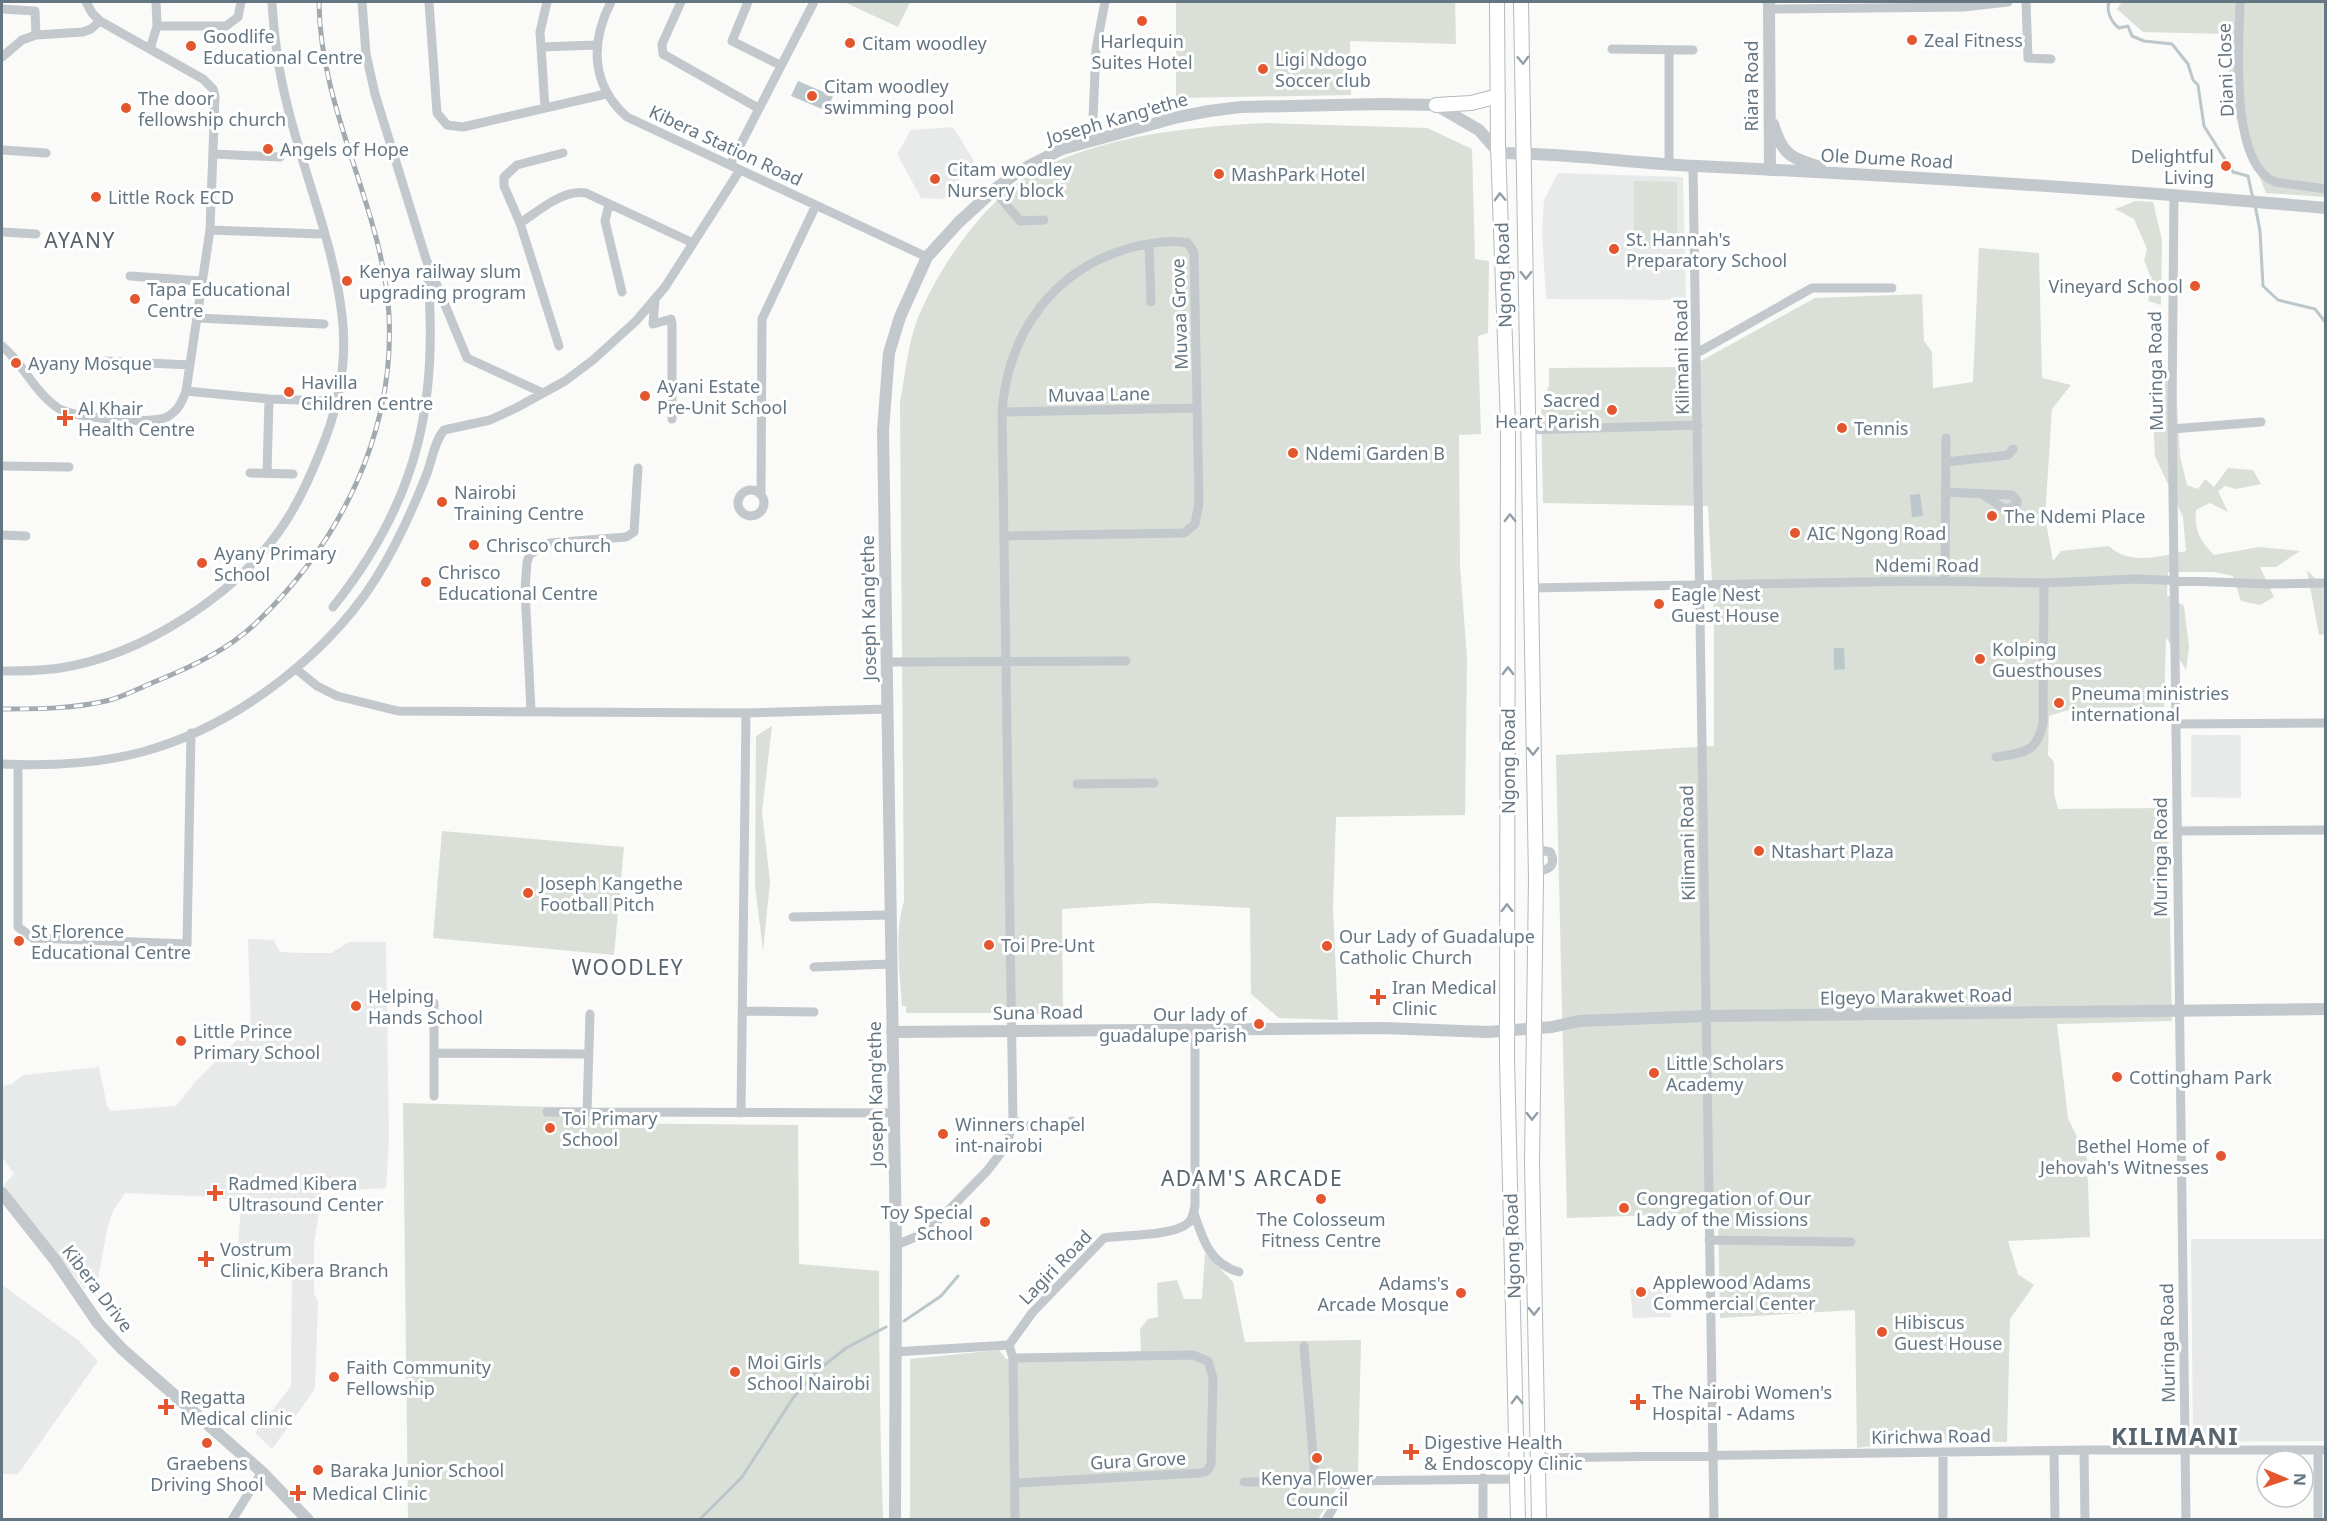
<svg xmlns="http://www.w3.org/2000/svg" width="2327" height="1521" viewBox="0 0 2327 1521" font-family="'Noto Sans',sans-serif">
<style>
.built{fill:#e8e9e9}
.green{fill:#dadfd7}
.water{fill:#bbc7cb}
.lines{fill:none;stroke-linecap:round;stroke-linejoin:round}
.stream{stroke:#bbc7cb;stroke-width:3}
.secondary-casing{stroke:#b3babf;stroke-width:16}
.minor{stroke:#c3c8cc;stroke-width:9}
.tertiary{stroke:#c3c8cc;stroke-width:12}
.secondary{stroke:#fff;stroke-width:14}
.rail-casing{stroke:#a2aab0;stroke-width:5}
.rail{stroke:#fff;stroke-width:3;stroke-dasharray:9;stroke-linecap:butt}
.oneway{stroke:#939fa8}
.poi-dot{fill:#e4572e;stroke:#fff;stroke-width:2}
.labels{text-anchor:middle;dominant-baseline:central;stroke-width:6;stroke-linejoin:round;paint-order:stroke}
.poi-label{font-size:18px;fill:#657683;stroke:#fff;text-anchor:start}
.street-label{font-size:18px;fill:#657683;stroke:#fff}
.quarter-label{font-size:21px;letter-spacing:1.5px;fill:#57646e;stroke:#fff}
.district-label{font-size:24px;font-weight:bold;letter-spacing:1.5px;fill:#57646e;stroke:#fff}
</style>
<rect width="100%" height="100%" fill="#fafaf8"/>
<!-- built -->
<path class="built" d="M953 127 974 161 944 199 921 198 897 154 911 130Z
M1558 173 1683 177 1686 300 1546 299 1542 231 1544 200Z
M2191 735H2241V798L2191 797Z
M248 939 274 940 280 952 303 953H331L349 942H386L389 1141 386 1188 322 1192 314 1245V1294L318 1301 315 1389 272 1449 255 1433 291 1386 292 1272 290 1258 272 1260 238 1250 241 1202 214 1197 125 1193 113 1211 107 1229 98 1279 85 1289 3 1186 14 1174 2 1157V1086L12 1084 23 1075 99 1067 107 1106 111 1111 176 1106 196 1081 237 1040 251 1031Z
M2191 1239H2325V1441L2193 1442Z
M2 1285 78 1340 98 1361 18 1474H2Z
M1630 1289H1671V1317L1633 1318Z"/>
<!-- green -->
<path class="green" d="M844 2H910L898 27Z
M1176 2H1455L1456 44 1350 41 1351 95 1176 98Z
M2122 2H2325V197L2266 193 2230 102 2227 34 2143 32 2117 9Z
M1265 123 1427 128 1472 149 1475 259 1489 261 1488 333 1478 336 1481 434 1459 435 1460 566 1467 658 1465 815 1336 817 1333 907 1338 1020 1279 1018 1251 994 1250 908 1153 903 1062 909 1063 1016 1025 1013H906V1006H902C900 973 894 933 904 901L900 402C905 378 907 350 915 326 934 273 985 198 1036 171 1106 135 1188 127 1265 123Z
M1634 181 1677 182V246H1634Z
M2136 201 2153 202 2162 240 2161 305 2148 301 2152 281 2144 260 2147 249 2134 219 2115 209Z
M1979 248 2039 253 2042 378 2071 385 2052 409 2045 517 2053 561 2061 551 2109 546C2129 566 2161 556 2186 551L2183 517 2155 456 2152 395 2160 369 2176 386 2180 456 2187 485 2198 489 2205 479 2214 487 2228 468 2253 470 2261 484 2236 489 2225 486 2218 491 2228 512 2210 503 2196 510C2194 530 2200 541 2214 555L2259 547 2300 551 2276 567H2260L2274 597 2260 605 2241 601 2233 576 2215 572H2168L2167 595 2184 606 2189 647 2186 670 2166 637 2164 707 2074 708 2049 716 2048 755 2054 762V794L2058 809 2168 808 2172 1021 2057 1024 2068 1118 2087 1158 2090 1237 2008 1241 2018 1274 2034 1285 2010 1319 2007 1442 1920 1440 1857 1448 1855 1310 1720 1318 1718 1213 1567 1218 1556 755 1714 746V619L1708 506 1543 503 1541 405 1549 386V368L1690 367 1815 298 1922 294 1924 341 1932 352 1933 388 1973 382Z
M2307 570 2325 589V634L2319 635Z
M772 726 762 812 770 882 763 951 755 885 756 736Z
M442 831 624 847 614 955 433 938Z
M403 1103 591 1108V1123L798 1125 799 1264 879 1271C879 1354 880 1437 883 1519H408Z
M1205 1253 1233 1282 1245 1342 1361 1340 1358 1472H1347L1318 1519H910V1359L999 1350 1006 1359 1141 1351 1140 1329 1148 1319 1158 1317 1157 1283 1177 1280 1184 1299H1202Z"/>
<!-- water -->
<path class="water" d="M798 81 833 96 827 111 791 96Z
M1920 494 1923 516 1912 517 1910 495Z
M1834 648H1844L1845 669 1834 670Z"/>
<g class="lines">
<!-- stream -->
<path class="stream" d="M2109 2C2106 11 2111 22 2119 28L2128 26 2132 36 2144 41 2172 44 2188 64 2193 80 2198 85 2204 126 2233 172 2248 176 2253 199
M2255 205 2260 231 2263 286 2278 300 2315 309 2326 323
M904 1321 941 1296 958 1276
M699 1520 742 1477 793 1398 817 1371 846 1348 886 1327"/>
<defs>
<path id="secondary" d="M1497 2 1498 146 1508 424 1507 1059 1518 1520
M1521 2 1536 880 1532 1162 1539 1520
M1436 105 1471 103 1498 96"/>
</defs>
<!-- secondary casing -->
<use href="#secondary" class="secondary-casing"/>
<!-- minor -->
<path class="minor" d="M156 2 157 26H226L238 17 241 2
M362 2 366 54 375 94 426 259 467 358 543 393
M429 2 437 113 447 125 463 127 606 94
M611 2C590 43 591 85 627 117L927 257
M681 2 662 44 663 54 758 108
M748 2 732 41 780 65
M2026 2 2028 58 2051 59
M2240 2C2239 43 2229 163 2275 182L2326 189
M2 9 35 11 36 35
M1769 9 1964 7 2008 2
M541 47 596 45
M150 49 157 26
M1612 49 1693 50
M1669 50V165
M2 57 22 40 36 35 83 32 91 29 100 21
M545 108 540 32 547 2
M1092 141 1096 49 1105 2
M2 150 46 153
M213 154 280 157
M730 165 814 2
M1693 166 1714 1520
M994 190 1020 221 1044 220
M2174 194 2172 414 2186 1520
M609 204 605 221 622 292
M520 223C539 211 563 189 586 193L693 243
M210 230 319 234
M2 232 36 234
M1149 244 1151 302
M130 276 201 281
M655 300 653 324 671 319 672 324V419
M197 318 324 324
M2 346C23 363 34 392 58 408 74 418 150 425 167 417 178 411 182 402 186 391L210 230 215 96 213 89 203 79 100 21 92 13 86 2
M559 346 520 223 504 186V177L517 165 563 153
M1697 353 1812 288H1892
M106 361 190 365
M186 391 269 399 330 401
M1002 412 1197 408
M2172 429 2261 422
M1526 430 1698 425
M1946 462 2008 455 2013 449
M2 466 69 467
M250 473 293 474
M267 473 269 399
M738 503a13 13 0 1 1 26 0a13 13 0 1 1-26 0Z
M1945 492 2012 495 2017 501V505L2005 509 1982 494
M761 495 762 319 816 205
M2 535 26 536
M1945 581 1946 438
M1529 588 1923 581 2044 583 2135 579 2268 584 2326 583
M333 607C418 501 440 401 427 267
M886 662 1126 661
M296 669 317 686 337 696 398 711 746 713 887 709
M2 671C21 671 41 671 60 668 143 655 238 594 284 524 299 502 310 477 320 452 339 407 348 363 342 315 333 240 303 173 286 100 278 68 274 35 272 2
M531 711 525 590 527 562 530 554 550 543 626 537 634 532 638 468
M2176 724 2326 723
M1996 757C2023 753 2037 753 2043 723L2044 583
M2 764C48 766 97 764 142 752 238 726 337 649 385 563 401 535 414 506 426 476 432 461 434 442 444 430L490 420 516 408 565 381 593 360 636 321 665 287 740 170
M18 765V927L33 938 187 944 191 733
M1077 784 1154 783
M2177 831 2326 830
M1535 849 1550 852C1557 865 1549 871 1535 871
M793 917 890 915
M814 967 890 964
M434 1003V1096
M743 1011 814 1012
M590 1014 587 1112 893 1113
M434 1053 588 1054
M547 1112H587
M741 1113 746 713
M1013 1120C1036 1130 1049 1133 1072 1121
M1194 1213C1203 1240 1210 1264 1239 1272
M1709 1240 1851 1242
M896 1245 918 1236 941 1218 987 1171 1007 1145 1013 1120 1002 412C1008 332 1054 268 1133 247 1150 243 1171 239 1188 243L1194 253 1199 503 1195 524 1184 533 1004 536
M1304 1346 1315 1479
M894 1352 1009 1345
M1013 1358 1193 1355 1208 1361 1213 1378 1211 1464 1207 1471 1200 1473 1015 1483
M2054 1451 2055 1520
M2084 1451 2085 1519
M1537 1458 2088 1450H2326
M1483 1478V1520
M1244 1482 1518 1479
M232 1520 262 1472
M1015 1520 1013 1358 1009 1345 1032 1313 1104 1238C1124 1235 1174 1236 1188 1223 1193 1219 1194 1211 1195 1205V1030
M1326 1520 1349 1481
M1943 1520V1452
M2318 1520V1451"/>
<!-- tertiary -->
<path class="tertiary" d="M1769 2 1770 170
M1773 124C1782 154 1790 158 1820 167
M892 1032 1383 1028 1488 1032 1552 1027 1579 1021 1705 1016 2326 1009
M2 1193 55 1260 98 1323 122 1349 262 1472 308 1520
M895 1520 896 1245 883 430 889 353 900 317 927 257 959 222 994 190 1019 171 1062 149 1178 117 1209 111 1241 107 1381 104 1436 105 1479 130 1499 153C1565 153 1631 163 1697 166 1907 176 2117 189 2326 208"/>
<!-- secondary -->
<use href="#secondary" class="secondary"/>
<defs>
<path id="rail" d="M2 709C38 709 74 709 110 700 125 696 140 688 154 682 189 668 228 650 256 623 340 543 395 433 389 315 383 207 320 113 319 2"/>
</defs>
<!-- rail casing -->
<use href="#rail" class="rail-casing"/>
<!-- rail -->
<use href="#rail" class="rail"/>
</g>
<!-- one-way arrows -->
<defs><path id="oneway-chevron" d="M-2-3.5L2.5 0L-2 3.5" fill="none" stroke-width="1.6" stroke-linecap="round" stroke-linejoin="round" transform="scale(1.5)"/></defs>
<g class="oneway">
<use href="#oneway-chevron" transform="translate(1523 60) rotate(88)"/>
<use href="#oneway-chevron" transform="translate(1500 197) rotate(-92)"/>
<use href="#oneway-chevron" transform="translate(1526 275) rotate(90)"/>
<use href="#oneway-chevron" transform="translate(1510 518) rotate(-91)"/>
<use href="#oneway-chevron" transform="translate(1508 671) rotate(-90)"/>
<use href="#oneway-chevron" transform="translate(1533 751) rotate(89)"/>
<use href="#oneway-chevron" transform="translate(1507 908) rotate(-90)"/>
<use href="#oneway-chevron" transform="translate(1532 1116) rotate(91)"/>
<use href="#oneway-chevron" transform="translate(1534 1311) rotate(89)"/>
<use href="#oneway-chevron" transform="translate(1517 1400) rotate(-91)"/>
</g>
<!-- markers -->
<g class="poi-dot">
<circle cx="1142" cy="21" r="6"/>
<circle cx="1912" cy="40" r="6"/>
<circle cx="850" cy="43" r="6"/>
<circle cx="191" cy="46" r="6"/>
<circle cx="1263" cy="69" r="6"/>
<circle cx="812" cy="96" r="6"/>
<circle cx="126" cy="108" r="6"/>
<circle cx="268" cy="149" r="6"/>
<circle cx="2226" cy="166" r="6"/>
<circle cx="1219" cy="174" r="6"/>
<circle cx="935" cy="179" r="6"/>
<circle cx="96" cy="197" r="6"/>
<circle cx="1614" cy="249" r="6"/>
<circle cx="347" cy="281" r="6"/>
<circle cx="2195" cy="286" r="6"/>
<circle cx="135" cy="299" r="6"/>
<circle cx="16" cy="363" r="6"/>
<circle cx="289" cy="392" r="6"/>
<circle cx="645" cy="396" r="6"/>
<circle cx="1612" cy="410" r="6"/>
<path d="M62 409h6v6h6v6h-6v6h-6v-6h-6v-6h6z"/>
<circle cx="1842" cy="428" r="6"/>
<circle cx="1293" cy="453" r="6"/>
<circle cx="442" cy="502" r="6"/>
<circle cx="1992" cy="516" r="6"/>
<circle cx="1795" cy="533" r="6"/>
<circle cx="474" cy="545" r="6"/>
<circle cx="202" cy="563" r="6"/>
<circle cx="426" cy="582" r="6"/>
<circle cx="1659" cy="604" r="6"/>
<circle cx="1980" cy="659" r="6"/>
<circle cx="2059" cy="703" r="6"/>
<circle cx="1759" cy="851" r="6"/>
<circle cx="528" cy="893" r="6"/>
<circle cx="19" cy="941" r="6"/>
<circle cx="989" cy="945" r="6"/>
<circle cx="1327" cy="946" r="6"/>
<path d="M1375 988h6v6h6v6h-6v6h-6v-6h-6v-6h6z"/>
<circle cx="356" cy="1006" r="6"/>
<circle cx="1259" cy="1024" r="6"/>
<circle cx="181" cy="1041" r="6"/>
<circle cx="1654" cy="1073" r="6"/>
<circle cx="2117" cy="1077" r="6"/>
<circle cx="550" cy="1128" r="6"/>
<circle cx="943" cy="1134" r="6"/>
<circle cx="2221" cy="1156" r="6"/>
<path d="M212 1184h6v6h6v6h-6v6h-6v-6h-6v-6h6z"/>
<circle cx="1321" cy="1199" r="6"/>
<circle cx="1624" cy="1208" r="6"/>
<circle cx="985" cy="1222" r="6"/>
<path d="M203 1250h6v6h6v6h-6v6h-6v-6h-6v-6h6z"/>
<circle cx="1641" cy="1292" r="6"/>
<circle cx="1461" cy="1293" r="6"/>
<circle cx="1882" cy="1332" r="6"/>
<circle cx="735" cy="1372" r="6"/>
<circle cx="334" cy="1377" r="6"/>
<path d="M1635 1393h6v6h6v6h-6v6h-6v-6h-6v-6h6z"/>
<path d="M163 1398h6v6h6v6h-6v6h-6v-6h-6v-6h6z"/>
<circle cx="207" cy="1443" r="6"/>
<path d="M1408 1443h6v6h6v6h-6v6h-6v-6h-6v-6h6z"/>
<circle cx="1317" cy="1458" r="6"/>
<circle cx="318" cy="1470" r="6"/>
<path d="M295 1484h6v6h6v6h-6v6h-6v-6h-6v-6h6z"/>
</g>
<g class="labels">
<!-- poi labels -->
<g class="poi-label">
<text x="203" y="36">Goodlife<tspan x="203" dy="21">Educational Centre</tspan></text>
<text x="1924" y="40">Zeal Fitness</text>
<text x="1142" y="41" text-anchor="middle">Harlequin<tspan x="1142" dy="21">Suites Hotel</tspan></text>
<text x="862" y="43">Citam woodley</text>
<text x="1275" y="59">Ligi Ndogo<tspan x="1275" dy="21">Soccer club</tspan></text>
<text x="824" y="86">Citam woodley<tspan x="824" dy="21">swimming pool</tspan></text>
<text x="138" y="98">The door<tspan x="138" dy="21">fellowship church</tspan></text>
<text x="280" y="149">Angels of Hope</text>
<text x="2214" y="156" text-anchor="end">Delightful<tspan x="2214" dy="21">Living</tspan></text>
<text x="947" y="169">Citam woodley<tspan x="947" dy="21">Nursery block</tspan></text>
<text x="1231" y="174">MashPark Hotel</text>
<text x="108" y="197">Little Rock ECD</text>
<text x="1626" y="239">St. Hannah's<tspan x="1626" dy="21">Preparatory School</tspan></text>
<text x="359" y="271">Kenya railway slum<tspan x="359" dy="21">upgrading program</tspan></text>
<text x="2183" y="286" text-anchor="end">Vineyard School</text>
<text x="147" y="289">Tapa Educational<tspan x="147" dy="21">Centre</tspan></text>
<text x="28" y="363">Ayany Mosque</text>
<text x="301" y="382">Havilla<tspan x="301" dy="21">Children Centre</tspan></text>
<text x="657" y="386">Ayani Estate<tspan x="657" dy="21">Pre-Unit School</tspan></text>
<text x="1600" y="400" text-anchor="end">Sacred<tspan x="1600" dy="21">Heart Parish</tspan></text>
<text x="78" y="408">Al Khair<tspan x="78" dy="21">Health Centre</tspan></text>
<text x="1854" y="428">Tennis</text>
<text x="1305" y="453">Ndemi Garden B</text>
<text x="454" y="492">Nairobi<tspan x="454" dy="21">Training Centre</tspan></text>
<text x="2004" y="516">The Ndemi Place</text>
<text x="1807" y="533">AIC Ngong Road</text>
<text x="486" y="545">Chrisco church</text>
<text x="214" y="553">Ayany Primary<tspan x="214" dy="21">School</tspan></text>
<text x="438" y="572">Chrisco<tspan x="438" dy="21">Educational Centre</tspan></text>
<text x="1671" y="594">Eagle Nest<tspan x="1671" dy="21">Guest House</tspan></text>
<text x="1992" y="649">Kolping<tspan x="1992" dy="21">Guesthouses</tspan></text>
<text x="2071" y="693">Pneuma ministries<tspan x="2071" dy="21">international</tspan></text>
<text x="1771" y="851">Ntashart Plaza</text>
<text x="540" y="883">Joseph Kangethe<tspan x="540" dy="21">Football Pitch</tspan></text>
<text x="31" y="931">St Florence<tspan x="31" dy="21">Educational Centre</tspan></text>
<text x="1339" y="936">Our Lady of Guadalupe<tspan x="1339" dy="21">Catholic Church</tspan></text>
<text x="1001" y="945">Toi Pre-Unt</text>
<text x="1392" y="987">Iran Medical<tspan x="1392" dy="21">Clinic</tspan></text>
<text x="368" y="996">Helping<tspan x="368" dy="21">Hands School</tspan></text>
<text x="1247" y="1014" text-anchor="end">Our lady of<tspan x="1247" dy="21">guadalupe parish</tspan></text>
<text x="193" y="1031">Little Prince<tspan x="193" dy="21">Primary School</tspan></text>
<text x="1666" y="1063">Little Scholars<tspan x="1666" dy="21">Academy</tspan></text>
<text x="2129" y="1077">Cottingham Park</text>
<text x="562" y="1118">Toi Primary<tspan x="562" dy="21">School</tspan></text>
<text x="955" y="1124">Winners chapel<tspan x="955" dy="21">int-nairobi</tspan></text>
<text x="2209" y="1146" text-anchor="end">Bethel Home of<tspan x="2209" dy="21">Jehovah's Witnesses</tspan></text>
<text x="228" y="1183">Radmed Kibera<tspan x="228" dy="21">Ultrasound Center</tspan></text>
<text x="1636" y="1198">Congregation of Our<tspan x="1636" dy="21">Lady of the Missions</tspan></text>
<text x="973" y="1212" text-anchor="end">Toy Special<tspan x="973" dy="21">School</tspan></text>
<text x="1321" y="1219" text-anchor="middle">The Colosseum<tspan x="1321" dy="21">Fitness Centre</tspan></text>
<text x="220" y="1249">Vostrum<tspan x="220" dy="21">Clinic,Kibera Branch</tspan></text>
<text x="1653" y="1282">Applewood Adams<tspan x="1653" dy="21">Commercial Center</tspan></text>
<text x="1449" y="1283" text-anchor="end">Adams's<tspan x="1449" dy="21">Arcade Mosque</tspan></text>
<text x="1894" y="1322">Hibiscus<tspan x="1894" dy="21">Guest House</tspan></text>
<text x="747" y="1362">Moi Girls<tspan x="747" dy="21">School Nairobi</tspan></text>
<text x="346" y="1367">Faith Community<tspan x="346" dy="21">Fellowship</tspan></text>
<text x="1652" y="1392">The Nairobi Women's<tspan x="1652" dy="21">Hospital - Adams</tspan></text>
<text x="180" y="1397">Regatta<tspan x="180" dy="21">Medical clinic</tspan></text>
<text x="1424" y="1442">Digestive Health<tspan x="1424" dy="21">&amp; Endoscopy Clinic</tspan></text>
<text x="207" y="1463" text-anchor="middle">Graebens<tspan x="207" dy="21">Driving Shool</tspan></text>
<text x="330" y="1470">Baraka Junior School</text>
<text x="1317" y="1478" text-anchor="middle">Kenya Flower<tspan x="1317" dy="21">Council</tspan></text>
<text x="312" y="1493">Medical Clinic</text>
</g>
<!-- street labels -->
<g class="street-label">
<text transform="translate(2225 70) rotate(-92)">Diani Close</text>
<text transform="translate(1751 86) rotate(-90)">Riara Road</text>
<text transform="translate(1117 118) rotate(-16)">Joseph Kang'ethe</text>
<text transform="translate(726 145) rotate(25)">Kibera Station Road</text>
<text transform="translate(1887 158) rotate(3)">Ole Dume Road</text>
<text transform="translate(1503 275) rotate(-92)">Ngong Road</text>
<text transform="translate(1179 314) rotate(-92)">Muvaa Grove</text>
<text transform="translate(1681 357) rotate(-91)">Kilimani Road</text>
<text transform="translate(2155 371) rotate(-91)">Muringa Road</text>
<text transform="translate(1099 394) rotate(-1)">Muvaa Lane</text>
<text x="1927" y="565">Ndemi Road</text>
<text transform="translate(868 608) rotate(-91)">Joseph Kang'ethe</text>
<text transform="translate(1508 761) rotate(-90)">Ngong Road</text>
<text transform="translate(1687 843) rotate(-91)">Kilimani Road</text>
<text transform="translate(2160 857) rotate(-90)">Muringa Road</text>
<text transform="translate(1916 996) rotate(-1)">Elgeyo Marakwet Road</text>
<text transform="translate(1038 1012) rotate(-1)">Suna Road</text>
<text transform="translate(875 1094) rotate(-91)">Joseph Kang'ethe</text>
<text transform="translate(1512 1246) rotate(-92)">Ngong Road</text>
<text transform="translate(1055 1267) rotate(-46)">Lagiri Road</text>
<text transform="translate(98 1288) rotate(53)">Kibera Drive</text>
<text transform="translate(2167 1343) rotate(-91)">Muringa Road</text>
<text transform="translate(1931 1436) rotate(-1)">Kirichwa Road</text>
<text transform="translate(1138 1460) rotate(-3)">Gura Grove</text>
</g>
<!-- quarter labels -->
<g class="quarter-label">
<text x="80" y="240">AYANY</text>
<text x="628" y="967">WOODLEY</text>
<text x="1252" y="1178">ADAM'S ARCADE</text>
</g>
<!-- district labels -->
<g class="district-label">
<text x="2175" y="1435">KILIMANI</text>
</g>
</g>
<!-- border -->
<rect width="2327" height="1521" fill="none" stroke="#657683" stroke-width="6"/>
<!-- north arrow -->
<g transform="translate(2285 1479) rotate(92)"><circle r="28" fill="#ffffff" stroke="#c1c8cd" stroke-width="1.5"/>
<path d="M0-4.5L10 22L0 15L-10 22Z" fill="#e4572e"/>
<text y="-9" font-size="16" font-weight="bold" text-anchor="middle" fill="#657683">N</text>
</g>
</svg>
